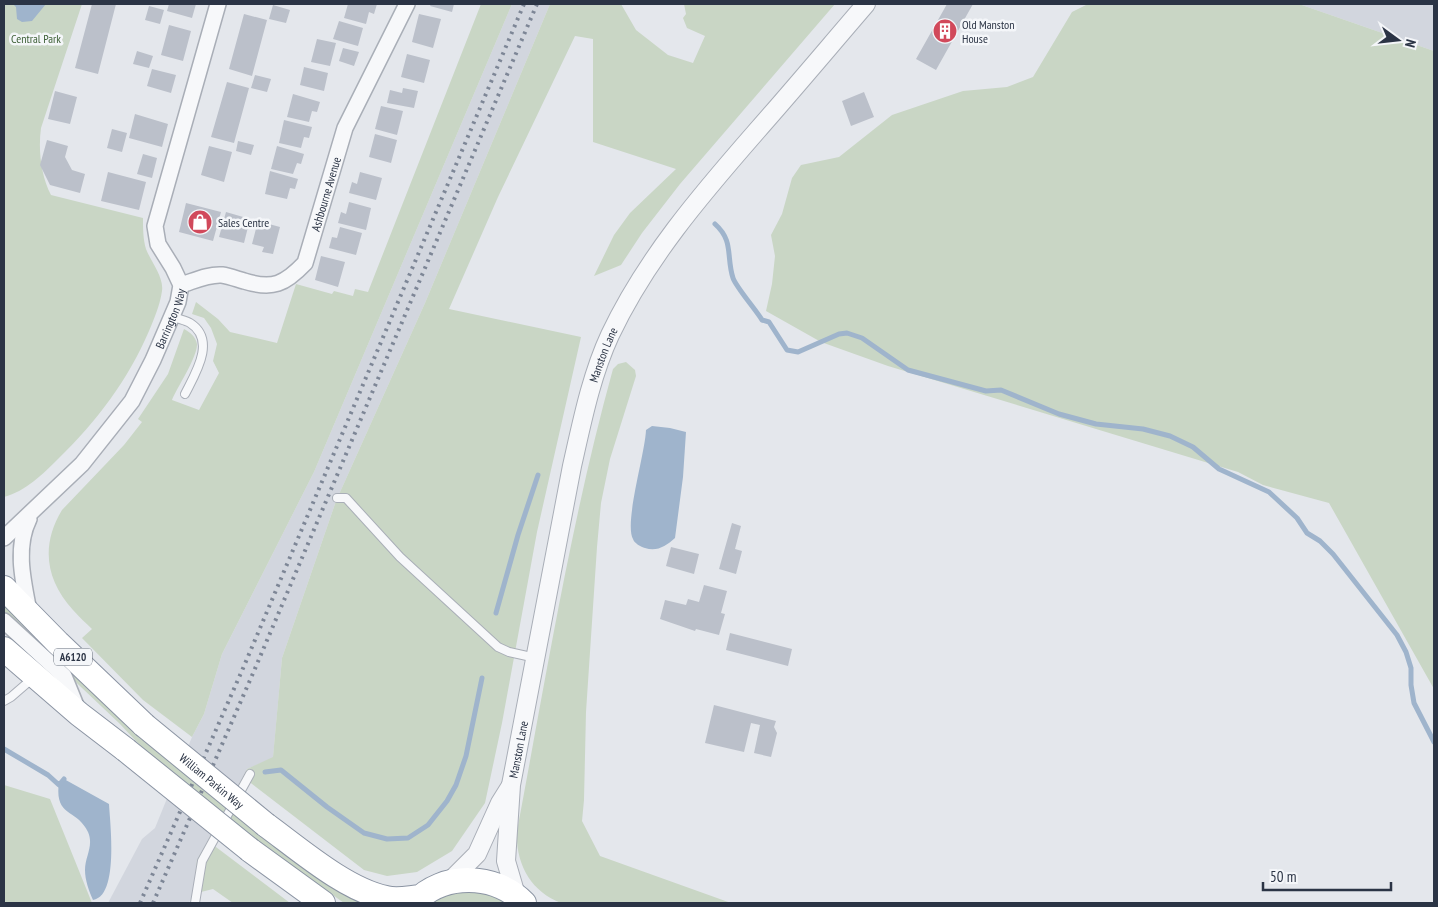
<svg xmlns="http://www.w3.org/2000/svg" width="1438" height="907" viewBox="0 0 1438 907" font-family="'PT Sans Narrow',sans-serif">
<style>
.built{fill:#d2d6de}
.green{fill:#c9d6c5}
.water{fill:#9fb4cc}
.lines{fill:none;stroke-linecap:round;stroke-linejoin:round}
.stream{stroke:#9fb4cc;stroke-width:5}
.building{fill:#bbc0ca}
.service-casing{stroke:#a9aeb7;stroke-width:10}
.minor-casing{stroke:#a9aeb7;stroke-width:18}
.tertiary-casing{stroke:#a9aeb7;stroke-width:20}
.trunk-casing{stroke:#8b94a3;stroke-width:26}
.service{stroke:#f7f8fa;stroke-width:8}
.minor{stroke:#f7f8fa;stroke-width:15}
.tertiary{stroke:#f7f8fa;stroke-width:18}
.trunk{stroke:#fff;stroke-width:24}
.rail{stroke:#7d8696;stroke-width:4;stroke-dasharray:2.5 5;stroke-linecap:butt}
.trunk-bridge-casing{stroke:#8b94a3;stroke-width:26;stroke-linecap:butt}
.trunk-bridge{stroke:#fff;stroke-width:24}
.labels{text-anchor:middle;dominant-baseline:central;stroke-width:5;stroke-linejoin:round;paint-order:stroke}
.shield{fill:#f4f6f9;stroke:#676e7b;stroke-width:1}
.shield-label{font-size:11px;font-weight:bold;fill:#2b3445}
.poi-label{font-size:12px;fill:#2b3445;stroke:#f4f6f9;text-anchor:start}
.park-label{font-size:12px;fill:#3f6138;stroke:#f4f6f9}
.street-label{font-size:12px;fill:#2b3445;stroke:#f4f6f9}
</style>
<rect width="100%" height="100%" fill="#e4e7ec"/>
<!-- built -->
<path class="built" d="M512 4H550L425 303 336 501 282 658 273 758 247 769 197 860 193 894 189 903H108L142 839 155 828 192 737 204 714 222 654 314 472Z
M1299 4H1434V51Z"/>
<!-- green -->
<path class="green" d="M4 4H82L41 128C38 150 41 176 51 195L143 218C143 228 143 239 146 249 151 262 164 277 162 291 160 305 154 319 149 331 128 380 97 421 59 458 43 474 26 491 4 497Z
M481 4H512L314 472 222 654 204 714 192 737 143 700 82 638 92 629C86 623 79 617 73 610 45 579 41 545 62 510L124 445 142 422 138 419 168 374 184 329C190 332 196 337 197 344 198 356 177 388 172 400L199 410 219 373 213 361 217 344 211 328 204 318 192 314 196 302 218 319 230 332 277 343 296 284 332 294 334 291 353 296 355 289 368 292Z
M550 4H621L636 30 668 55 693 63 705 36 687 28 683 18 686 14 684 4H835L680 184 642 233 621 265 594 276 614 235 630 213 676 169 593 142V39L575 36 498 197 449 309 581 337 537 532 502 723 485 803 452 851 417 872 387 876 364 870 243 777 247 769 273 757 282 658 336 501 425 303Z
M1088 4H1299L1434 51V689L1329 503 1263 485 1238 472 888 366 821 342 766 311 772 284 775 256 771 235 782 214 792 178 801 165 839 157 892 115 963 91 1007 87 1033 77 1072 12Z
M626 362 635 370 636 376 610 459 601 503 597 547 586 712 584 800 582 821 600 856 731 903H561C531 892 515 863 517 831 546 677 571 521 613 369L618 364Z
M4 604 351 898 361 903H344L243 831 148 754 120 724 4 614Z
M4 785 50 799 92 903H4Z
M208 841 290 903H233L213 889 193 894 197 860Z
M464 891 484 892 506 903H430L445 895Z"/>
<!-- water -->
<path class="water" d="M13 4H46L32 21 22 22 17 19 16 7Z
M652 426 670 428 686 432 683 477 675 538C666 546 657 552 645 548 641 547 634 543 633 539 624 523 645 454 646 430Z
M64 779 109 804C110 823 119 896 93 900 89 891 85 880 85 870 85 856 94 846 88 832 77 808 54 818 59 782Z"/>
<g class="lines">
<!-- stream -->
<path class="stream" d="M715 224C734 241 726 256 733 278 736 287 756 310 762 320L769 322 787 350 798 352 839 334 847 333 862 338 908 370 986 391 1001 390 1059 414 1096 424 1143 429 1170 436 1193 447 1219 469 1269 492 1297 518 1307 533 1320 541 1333 554 1397 635 1406 652 1411 668V685L1414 703 1434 742
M496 613 518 535 538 475
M4 749 48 775 59 785 64 779
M265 772 281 770 327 807 364 833 387 839 408 838 428 825 447 801 456 785 466 756 482 678"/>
</g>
<!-- building -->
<path class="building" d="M92 4H116L98 74 75 68Z
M169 4H196L192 18 167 11Z
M348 4H377L374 14 369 12 366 24 344 18Z
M431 4H454L452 12 430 6Z
M947 4H973L936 70 916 59Z
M273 5 290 10 286 23 269 19Z
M149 6 164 10 160 24 145 20Z
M244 14 267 20 252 76 229 69Z
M419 14 441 19 433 48 412 42Z
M339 21 363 28 358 46 333 39Z
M169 25 191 31 183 61 161 55Z
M317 39 336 43 330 66 311 62Z
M343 48 359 52 354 66 339 61Z
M137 51 153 56 149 68 133 64Z
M407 54 430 60 424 83 401 77Z
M304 67 328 73 324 91 300 85Z
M152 69 176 75 171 93 147 86Z
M255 75 271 79 267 92 251 88Z
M227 82 249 88 234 143 211 137Z
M403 88 418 91 414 108 387 103 390 90 402 93Z
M55 91 77 97 70 124 48 119Z
M864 92 874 117 851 126 842 101Z
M293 94 320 102 317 112 312 111 309 122 287 117Z
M381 106 403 111 397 135 375 129Z
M135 114 168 124 162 147 129 138Z
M284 120 312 127 309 138 304 137 301 148 279 143Z
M112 129 127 133 122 152 107 148Z
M375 134 397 140 391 163 369 157Z
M47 140 68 146 65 157 72 170 85 174 80 193 50 185 40 165Z
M238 141 254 145 251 155 236 151Z
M209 146 232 152 224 182 201 175Z
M277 146 304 154 301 164 297 163 293 174 271 169Z
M143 154 157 158 152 178 137 174Z
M270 171 298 179 295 189 290 188 287 199 265 194Z
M108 172 146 182 139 210 101 201Z
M360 172 382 178 376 200 349 193 352 182 357 184Z
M349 202 371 208 366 230 338 223 341 212 346 214Z
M186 203 221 212 213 241 179 232Z
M226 212 250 219 244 243 219 237Z
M258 221 280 227 273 254 262 252 264 247 252 244Z
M340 227 362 233 356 255 329 248 332 237 337 238Z
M321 256 345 262 338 287 315 280Z
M732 523 741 526 735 549 742 551 736 574 719 569Z
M671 547 699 554 694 574 666 566Z
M704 585 727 591 721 613 725 614 719 635 696 629 695 631 660 619 665 600 686 605 688 599 699 602Z
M730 633 792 649 788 666 726 650Z
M714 705 776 721 774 727 777 733 771 757 754 753 760 725 751 723 744 752 705 743Z"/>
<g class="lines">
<defs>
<path id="service" d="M172 316C177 319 185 320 190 323 217 340 195 374 185 394
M337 498H346L400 557 498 647 509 652 536 658
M4 701 11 697 33 678
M195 903 202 861 250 774"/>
<g id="minor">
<path id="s1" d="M181 285C194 281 208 274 222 275 229 276 237 279 244 281 273 290 285 284 305 263L345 128 407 4"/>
<path id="s2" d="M4 538 82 464 132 401 153 360 178 302 181 285 173 268 158 244 155 226 218 4"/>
<path d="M29 611C23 581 15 547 29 519"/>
<path d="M4 621 64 676 77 708"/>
</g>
<g id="tertiary">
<path d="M449 882 477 854 500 803 510 787"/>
<path id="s3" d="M516 895 506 861 511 785 572 466C582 422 591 376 610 335 646 259 700 196 755 133 793 90 829 47 866 4"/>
</g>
<path id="trunk" d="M4 588 58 643 144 725
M4 649 79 714 126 750
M266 825C299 849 346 890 386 898 397 901 408 898 420 897
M250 850 323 903
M414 903C443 872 495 873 524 903"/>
</defs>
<!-- service casing -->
<use href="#service" class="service-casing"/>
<!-- minor casing -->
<use href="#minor" class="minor-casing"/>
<!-- tertiary casing -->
<use href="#tertiary" class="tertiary-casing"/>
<!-- trunk casing -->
<use href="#trunk" class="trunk-casing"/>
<!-- service -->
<use href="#service" class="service"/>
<!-- minor -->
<use href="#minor" class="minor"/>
<!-- tertiary -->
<use href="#tertiary" class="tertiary"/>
<!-- trunk -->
<use href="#trunk" class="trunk"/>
<!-- rail -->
<path class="rail" d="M140 903 244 666 524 4
M153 903 254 671 537 4"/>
<defs>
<g id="trunk-bridge">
<path id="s4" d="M144 725 266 825"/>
<path d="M126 750 250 850"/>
</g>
</defs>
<!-- trunk-bridge casing -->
<use href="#trunk-bridge" class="trunk-bridge-casing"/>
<!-- trunk-bridge -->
<use href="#trunk-bridge" class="trunk-bridge"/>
</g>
<!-- icons -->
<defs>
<symbol id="building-disc" viewBox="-11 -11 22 22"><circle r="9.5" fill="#d1495b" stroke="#f4f6f9"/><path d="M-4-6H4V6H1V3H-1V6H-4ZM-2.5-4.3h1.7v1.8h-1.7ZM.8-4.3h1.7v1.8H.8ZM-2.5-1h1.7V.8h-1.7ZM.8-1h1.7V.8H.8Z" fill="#fff"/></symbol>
<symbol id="shop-disc" viewBox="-11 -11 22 22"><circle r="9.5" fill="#d1495b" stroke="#f4f6f9"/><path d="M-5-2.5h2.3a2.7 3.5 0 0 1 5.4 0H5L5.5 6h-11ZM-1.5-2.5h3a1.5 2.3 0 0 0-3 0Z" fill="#fff"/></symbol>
</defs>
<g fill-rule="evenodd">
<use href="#building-disc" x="931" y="17" width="28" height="28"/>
<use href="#shop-disc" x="186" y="208" width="28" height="28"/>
</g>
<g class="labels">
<!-- shield labels -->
<rect class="shield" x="54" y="648.5" width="38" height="17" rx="4"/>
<g class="shield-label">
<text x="73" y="657">A6120</text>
</g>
<!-- poi labels -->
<g class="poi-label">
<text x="962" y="24">Old Manston<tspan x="962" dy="14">House</tspan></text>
<text x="218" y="222">Sales Centre</text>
</g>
<!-- park labels -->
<g class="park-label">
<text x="36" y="38">Central Park</text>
</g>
<!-- street labels -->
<g class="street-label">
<text stroke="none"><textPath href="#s1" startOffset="206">Ashbourne Avenue</textPath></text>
<text stroke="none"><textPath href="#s2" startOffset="279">Barrington Way</textPath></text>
<text stroke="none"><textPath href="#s3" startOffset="552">Manston Lane</textPath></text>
<text stroke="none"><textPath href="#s3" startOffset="148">Manston Lane</textPath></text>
<text stroke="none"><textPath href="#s4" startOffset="88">William Parkin Way</textPath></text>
</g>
</g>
<!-- border -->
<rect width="1438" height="907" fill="none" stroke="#2b3445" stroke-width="10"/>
<!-- north arrow -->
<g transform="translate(1398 40) rotate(105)" stroke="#f4f6f9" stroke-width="4" paint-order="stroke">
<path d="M0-4L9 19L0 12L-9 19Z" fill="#2b3445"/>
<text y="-8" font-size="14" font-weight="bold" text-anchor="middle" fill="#2b3445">N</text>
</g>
<!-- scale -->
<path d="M1263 882v8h128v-8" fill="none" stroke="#2b3445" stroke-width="2.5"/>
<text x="1270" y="882" font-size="15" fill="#2b3445" stroke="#f4f6f9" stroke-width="4" paint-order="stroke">50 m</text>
</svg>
